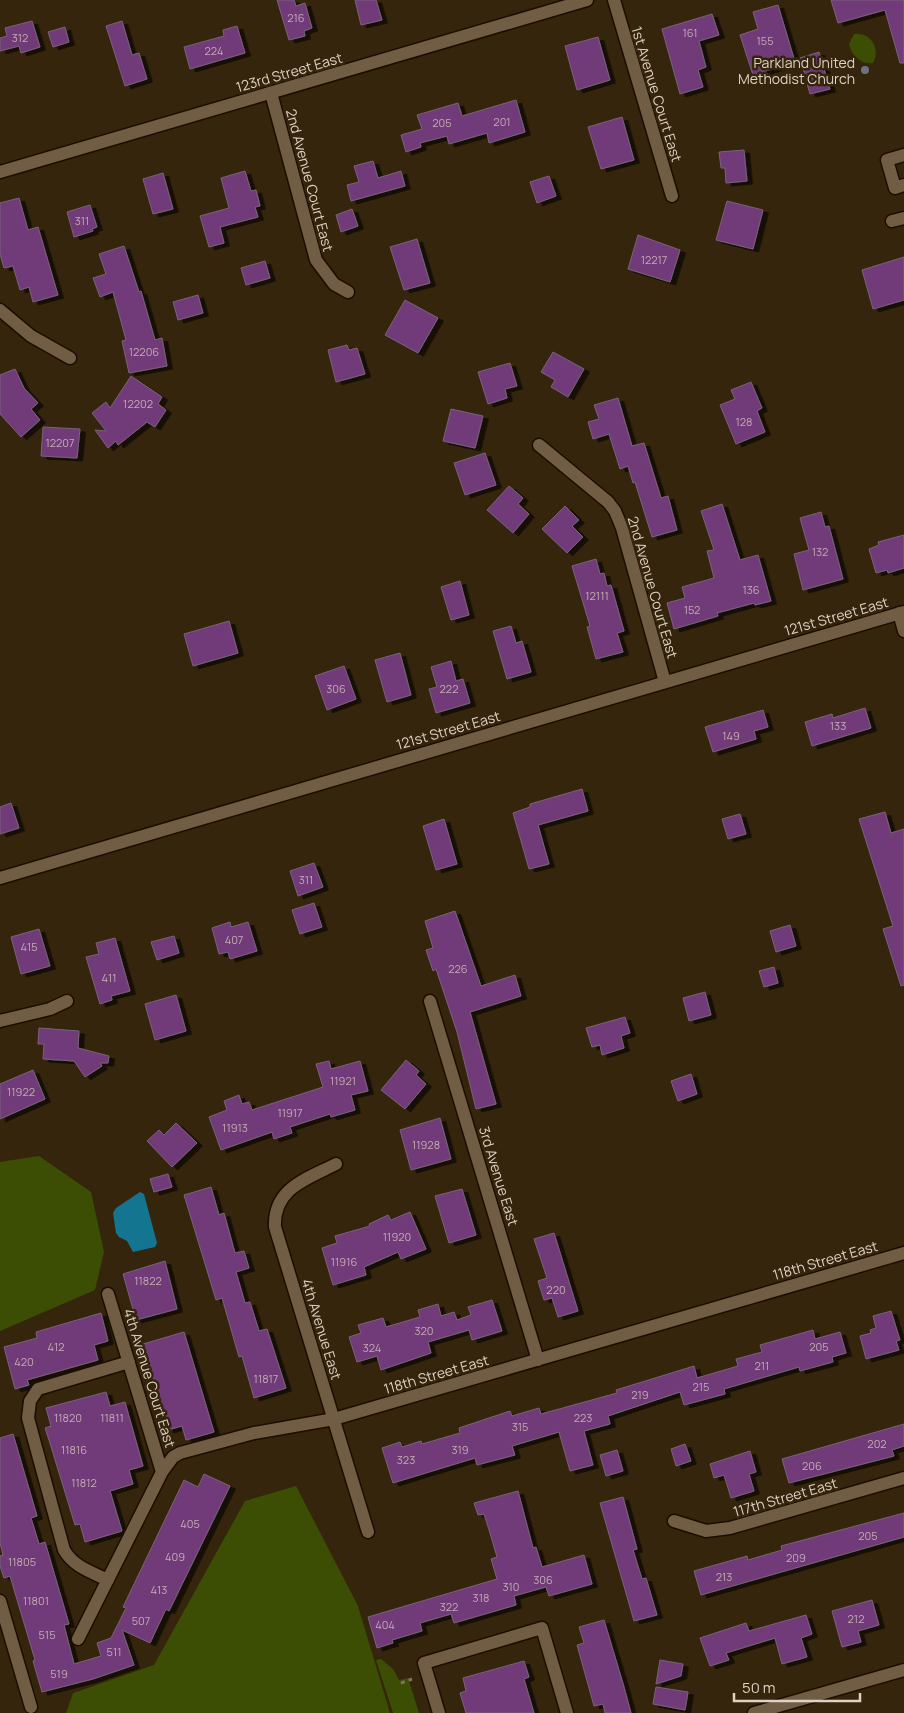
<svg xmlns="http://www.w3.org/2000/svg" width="904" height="1713" viewBox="0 0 904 1713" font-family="Manrope,sans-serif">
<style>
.green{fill:#3b4e04}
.water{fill:#147591}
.building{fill:#713b79;stroke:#78637b;filter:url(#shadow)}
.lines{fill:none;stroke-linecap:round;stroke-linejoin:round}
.minor-casing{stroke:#1d0d00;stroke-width:15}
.path{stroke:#827360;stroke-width:3;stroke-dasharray:4 4;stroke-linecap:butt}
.minor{stroke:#715d44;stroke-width:12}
.worship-dot{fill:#6b7280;stroke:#36250d;stroke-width:2}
.labels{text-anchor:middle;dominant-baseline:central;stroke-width:5;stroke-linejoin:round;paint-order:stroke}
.number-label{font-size:11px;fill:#c3acb1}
.poi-label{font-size:14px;fill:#ded2c4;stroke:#36250d;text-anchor:end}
.street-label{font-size:14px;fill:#ded2c4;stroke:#36250d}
</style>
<defs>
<filter id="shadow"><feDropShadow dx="5.5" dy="3" stdDeviation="0" flood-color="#0009"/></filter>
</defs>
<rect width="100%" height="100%" fill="#36250d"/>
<!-- green -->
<path class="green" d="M854 34C871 32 881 49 873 63 861 65 851 55 849 44Z
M39 1156 91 1192 104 1252 95 1290 0 1331V1162Z
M296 1486 358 1606 390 1713H66L73 1693 154 1665 245 1501Z
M381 1659 393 1669 399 1680 408 1678 419 1713H393L376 1660Z"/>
<!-- water -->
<path class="water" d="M140 1192 144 1194 157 1243 155 1247 133 1252 127 1241 119 1237 116 1233 113 1213 116 1208Z"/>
<!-- building -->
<path class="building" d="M277 0H294L296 6 305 3 312 28 304 31 305 36 289 40Z
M355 0H376L382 20 361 25Z
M831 0H904V63H900L885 10 838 23Z
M778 5 795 62 753 75 740 35 758 29 753 12Z
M712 14 719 35 699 41 706 67 698 70 703 87 680 94 662 29Z
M32 21 40 47 21 53 19 46 0 51V38L7 36 5 28Z
M122 21 132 55 139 53 147 79 125 86 106 26Z
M237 26 245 53 190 69 184 47 224 36 223 30Z
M65 27 69 42 53 47 48 32Z
M598 37 610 80 577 90 565 46Z
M819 52 830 89 810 94 800 58Z
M516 100 525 132 489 143 487 133 449 144 447 136 420 143 421 147 406 152 401 135 422 129 417 115 458 103 462 116Z
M622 117 634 160 601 169 588 127Z
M744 150 747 181 726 183 725 168H721L719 152Z
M373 161 378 178 401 171 405 186 351 201 347 185 359 182 354 166Z
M245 171 251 191 256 190 260 206 255 207 258 217 220 227 224 243 209 247 200 216 229 208 221 178Z
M163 173 173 209 153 214 143 179Z
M549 176 556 196 537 203 530 182Z
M19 198 28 230 38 227 58 295 33 302 29 287 20 290 13 266 4 268 0 254V203Z
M727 201 763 210 753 249 716 240Z
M90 205 97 227 92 229 93 231 74 237 67 212Z
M352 209 358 226 341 232 336 215Z
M638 235 680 250 670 282 628 269Z
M417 239 430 283 404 290 390 247Z
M124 246 139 292 141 291 155 340 162 338 167 366 129 373 122 341 126 340 113 292 100 297 93 278 106 274 99 254Z
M904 257V300L873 309 862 270Z
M265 261 270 278 246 285 241 268Z
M198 295 203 313 178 320 173 302Z
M405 300 438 318 418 353 385 335Z
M347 345 349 350 357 348 365 374 336 382 328 350Z
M553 352 584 369 568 397 551 387 555 380 541 372Z
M510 363 517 386 505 389 507 398 488 404 478 372Z
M15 369 24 388 38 403 31 409 40 420 21 437 0 414V375Z
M131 376 162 397 158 404 166 410 155 427 147 422 118 445 116 441 108 448 95 430 106 431 92 413 106 402 110 408Z
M751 382 762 408 757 411 765 432 736 444 720 405 735 399 731 390Z
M618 398 632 446 644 443 661 498 668 496 677 530 652 537 635 482 633 483 628 466 620 469 609 434 593 439 588 422 599 419 594 405Z
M451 409 483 416 475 448 443 441Z
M43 427 80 429 77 458 41 456Z
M485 453 496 485 465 495 454 463Z
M509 486 523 498 518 504 529 514 513 533 487 510Z
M722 504 740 560 758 555 771 601 755 605 754 603 717 613 718 616 674 629 667 603 685 598 682 587 714 578 707 551 714 550 701 511Z
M565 506 579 520 572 526 583 537 567 553 542 529Z
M821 512 825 527 829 526 843 579 803 590 794 554 809 550 800 518Z
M904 535V568L888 573 887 570 876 573 869 549 879 545 878 542Z
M596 559 600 574 604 573 607 586 611 585 624 631 617 633 623 652 596 659 587 627 590 626 572 566Z
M460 581 469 615 451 620 441 587Z
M229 621 238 653 193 666 184 634Z
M511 626 516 643 522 641 531 672 507 679 493 631Z
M400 653 411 695 387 702 375 660Z
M451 661 456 681 463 679 470 703 436 713 429 689 437 687 431 667Z
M344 666 356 699 327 710 315 676Z
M865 708 871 728 812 746 805 722 832 714 833 718Z
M763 710 768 727 754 731 756 739 713 752 705 727Z
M582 789 588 811 538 825 549 864 529 869 513 813 530 807V804Z
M11 803 19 828 0 834V807Z
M885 812 891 833 904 829V985L901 986 883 929 893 926 859 819Z
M740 814 746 834 728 839 722 819Z
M444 819 457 864 436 870 423 826Z
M314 863 323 887 298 896 290 871Z
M314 903 322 927 300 934 292 910Z
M455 911 481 986 515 975 521 996 470 1012 496 1104 476 1109 457 1032 436 969 433 971 426 950 433 948 425 921Z
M230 922 231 927 248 922 257 951 230 959 228 952 219 954 212 928Z
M790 925 796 946 776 952 770 931Z
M39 929 50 966 21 974 11 937Z
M174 936 179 953 157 960 151 942Z
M115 938 130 991 111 996 112 1000 100 1004 86 957 99 954 96 943Z
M774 967 778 983 764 987 759 971Z
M705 992 711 1015 689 1021 683 998Z
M176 995 186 1031 155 1040 145 1004Z
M625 1017 630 1033 621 1036 624 1048 602 1055 600 1045 592 1047 586 1028Z
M39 1028 79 1031 78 1048 109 1056 108 1063H100L102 1066 85 1077 74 1061 43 1059 44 1044H38Z
M406 1060 419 1071 416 1075 426 1084 405 1109 381 1090Z
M329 1061 331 1069 360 1061 368 1091 351 1095 355 1110 331 1117 330 1114 290 1127 292 1133 274 1139 272 1132 221 1150 209 1117 227 1110 224 1101 239 1095 242 1104 249 1102 252 1110 323 1087 316 1064Z
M33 1070 45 1099 0 1119V1084Z
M691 1074 697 1094 678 1101 671 1081Z
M440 1118 451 1159 411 1170 400 1130Z
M176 1123 197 1143 172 1167 147 1141 159 1130 164 1135Z
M168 1174 172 1187 154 1192 150 1179Z
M211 1187 219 1215 224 1213 235 1253 244 1251 249 1268 236 1272 245 1303 250 1302 259 1331 267 1329 286 1388 254 1398 242 1356 239 1357 222 1298 216 1300 184 1195Z
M462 1189 476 1235 449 1243 435 1196Z
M410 1212 426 1249 401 1259 398 1252 364 1267 366 1275 333 1285 322 1248 337 1243 335 1236 370 1226 369 1224 388 1215 391 1220Z
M554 1233 578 1311 558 1317 552 1298 544 1300 538 1281 547 1278 534 1239Z
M165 1261 177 1309 136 1320 123 1274Z
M492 1300 502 1331 472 1340 469 1330 428 1342 431 1353 381 1370 377 1356 357 1362 349 1337 361 1333 358 1325 383 1318 386 1327 420 1317 418 1310 438 1304 441 1316 454 1312 457 1320 471 1315 468 1307Z
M891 1311 900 1340 896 1341 899 1350 866 1359 860 1336 871 1333 870 1330 876 1328 873 1316Z
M101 1313 108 1341 94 1345 98 1360 27 1380 29 1385 15 1389 4 1347 37 1338 36 1332Z
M813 1330 815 1339 840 1332 846 1353 832 1357 833 1362 800 1371 799 1367 724 1389 725 1394 684 1405 680 1392 608 1416 610 1424 584 1431 593 1465 570 1471 559 1432 512 1446 515 1455 477 1465 475 1458 393 1483 382 1448 400 1442 402 1447 421 1441 422 1444 460 1433 459 1428 510 1411 512 1416 539 1408 541 1414 617 1393 616 1390 694 1366 697 1378 738 1366 736 1359 762 1352 760 1345Z
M184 1332 214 1432 186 1440 182 1426 168 1430 143 1344Z
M106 1392 110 1406 125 1402 143 1466 129 1470 133 1484 110 1491 122 1531 85 1542 80 1524 75 1525 49 1440 45 1428 51 1426 46 1408Z
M904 1424V1446L892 1450 894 1456 789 1483 782 1459Z
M13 1434 37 1516 31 1518 39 1544 45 1542 69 1624 64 1625 74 1664 101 1656 97 1643 111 1638 126 1608 123 1607 184 1480 198 1487 204 1474 230 1486 169 1611 166 1609 150 1643 122 1630 134 1665 93 1679 42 1692 33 1661 35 1660 10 1576 4 1578 0 1566V1556L3 1555 0 1543V1438Z
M685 1444 691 1461 676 1466 671 1449Z
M617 1450 623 1471 606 1476 600 1455Z
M750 1451 756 1472 749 1474 754 1491 731 1498 724 1475 714 1478 710 1464Z
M518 1491 533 1548 536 1547 542 1567 584 1555 592 1584 549 1596 546 1587 514 1596 516 1605 454 1623 451 1614 420 1623 422 1631 392 1640 393 1643 377 1648 368 1617 497 1579 491 1559 497 1557 490 1533 484 1514 478 1515 474 1503Z
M623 1497 637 1549 633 1550 642 1579 646 1578 657 1615 634 1621 600 1503Z
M904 1513V1537L701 1595 694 1571 747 1556 748 1560 782 1550 781 1546Z
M872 1600 879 1625 858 1631 861 1642 842 1647 832 1611Z
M806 1615 812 1634 801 1638 807 1657 782 1664 775 1638 726 1653 729 1660 710 1666 700 1638 746 1623 749 1631Z
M604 1620 624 1687 631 1713H605L603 1704 594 1706 577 1645 584 1643 579 1627Z
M660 1660 683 1664 681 1676 656 1684Z
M524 1661 529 1677 524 1679 534 1713H466L460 1693 466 1691 463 1678Z
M656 1687 688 1692 685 1710 653 1704Z"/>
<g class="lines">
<defs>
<path id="minor" d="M614 0 672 196
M271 93 316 260 334 284 348 292
M904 155 887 160 895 188 904 185
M0 172 587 0
M892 221 904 218
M0 310 31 336 70 358
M539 445 608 502 615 511 622 528 665 682
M899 613 904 631
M0 878 904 612
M430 1001 538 1360
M0 1021 50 1009 67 1001
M336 1164C307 1179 273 1188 275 1227L368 1532
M108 1294 162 1472
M674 1521 706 1531 730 1528 904 1478
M108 1580C91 1572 74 1567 64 1550L28 1418 30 1401 38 1389 129 1362
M0 1601 31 1707
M78 1639 162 1472 173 1457 180 1453 254 1433 334 1419 904 1253
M439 1713 424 1663 542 1628 567 1713
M754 1713 904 1670"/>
</defs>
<!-- minor casing -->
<use href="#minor" class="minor-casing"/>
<!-- path -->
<path class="path" d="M401 1683 412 1679"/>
<!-- minor -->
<use href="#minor" class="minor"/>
</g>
<!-- markers -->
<circle class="worship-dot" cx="865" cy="70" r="5"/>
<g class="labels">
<!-- number labels -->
<g class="number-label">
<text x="296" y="17">216</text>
<text x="690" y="32">161</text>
<text x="20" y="37">312</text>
<text x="765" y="40">155</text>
<text x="214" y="50">224</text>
<text x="502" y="121">201</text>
<text x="442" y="122">205</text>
<text x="82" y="220">311</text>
<text x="654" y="259">12217</text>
<text x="144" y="351">12206</text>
<text x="138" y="403">12202</text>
<text x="744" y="421">128</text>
<text x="60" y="442">12207</text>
<text x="820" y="551">132</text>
<text x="751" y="589">136</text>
<text x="597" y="595">12111</text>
<text x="692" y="609">152</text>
<text x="336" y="688">306</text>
<text x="449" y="688">222</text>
<text x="838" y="725">133</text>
<text x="731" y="735">149</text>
<text x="306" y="879">311</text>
<text x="234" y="939">407</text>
<text x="29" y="946">415</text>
<text x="458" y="968">226</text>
<text x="109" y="977">411</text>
<text x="343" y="1080">11921</text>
<text x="21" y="1091">11922</text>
<text x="290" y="1112">11917</text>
<text x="235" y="1127">11913</text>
<text x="426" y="1144">11928</text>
<text x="397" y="1236">11920</text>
<text x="344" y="1261">11916</text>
<text x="148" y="1280">11822</text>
<text x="556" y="1289">220</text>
<text x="424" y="1330">320</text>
<text x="56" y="1346">412</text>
<text x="819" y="1346">205</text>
<text x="372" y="1347">324</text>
<text x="24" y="1361">420</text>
<text x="762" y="1365">211</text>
<text x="266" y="1378">11817</text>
<text x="701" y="1386">215</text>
<text x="640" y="1394">219</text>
<text x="68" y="1417">11820</text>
<text x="112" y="1417">11811</text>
<text x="583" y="1417">223</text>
<text x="520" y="1426">315</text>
<text x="877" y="1443">202</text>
<text x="74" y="1449">11816</text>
<text x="460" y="1449">319</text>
<text x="406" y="1459">323</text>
<text x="812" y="1465">206</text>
<text x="84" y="1482">11812</text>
<text x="190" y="1523">405</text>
<text x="868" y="1535">205</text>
<text x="175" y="1556">409</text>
<text x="796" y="1557">209</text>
<text x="22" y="1561">11805</text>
<text x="724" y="1576">213</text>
<text x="543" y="1579">306</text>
<text x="511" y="1586">310</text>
<text x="159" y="1589">413</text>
<text x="481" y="1597">318</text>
<text x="36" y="1600">11801</text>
<text x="449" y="1606">322</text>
<text x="856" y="1618">212</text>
<text x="141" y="1620">507</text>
<text x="385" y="1624">404</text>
<text x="47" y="1634">515</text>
<text x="114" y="1651">511</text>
<text x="59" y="1673">519</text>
</g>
<!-- poi labels -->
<g class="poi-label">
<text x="855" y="62">Parkland United<tspan x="855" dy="16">Methodist Church</tspan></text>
</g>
<!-- street labels -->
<g class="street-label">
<text transform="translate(289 72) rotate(-16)">123rd Street East</text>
<text transform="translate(657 94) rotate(73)">1st Avenue Court East</text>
<text transform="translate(310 180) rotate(75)">2nd Avenue Court East</text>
<text transform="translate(653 587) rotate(74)">2nd Avenue Court East</text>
<text transform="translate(836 616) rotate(-16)">121st Street East</text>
<text transform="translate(448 730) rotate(-16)">121st Street East</text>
<text transform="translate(499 1176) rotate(73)">3rd Avenue East</text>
<text transform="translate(825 1260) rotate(-16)">118th Street East</text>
<text transform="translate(322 1329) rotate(73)">4th Avenue East</text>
<text transform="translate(436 1374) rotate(-16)">118th Street East</text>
<text transform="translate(150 1378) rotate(73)">4th Avenue Court East</text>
<text transform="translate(785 1497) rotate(-16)">117th Street East</text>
</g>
</g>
<!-- scale -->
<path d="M734 1693v8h126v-8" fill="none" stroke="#ded2c4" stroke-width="2.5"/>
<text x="742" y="1693" font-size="15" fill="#ded2c4" stroke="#36250d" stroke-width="4" paint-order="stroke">50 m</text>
</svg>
